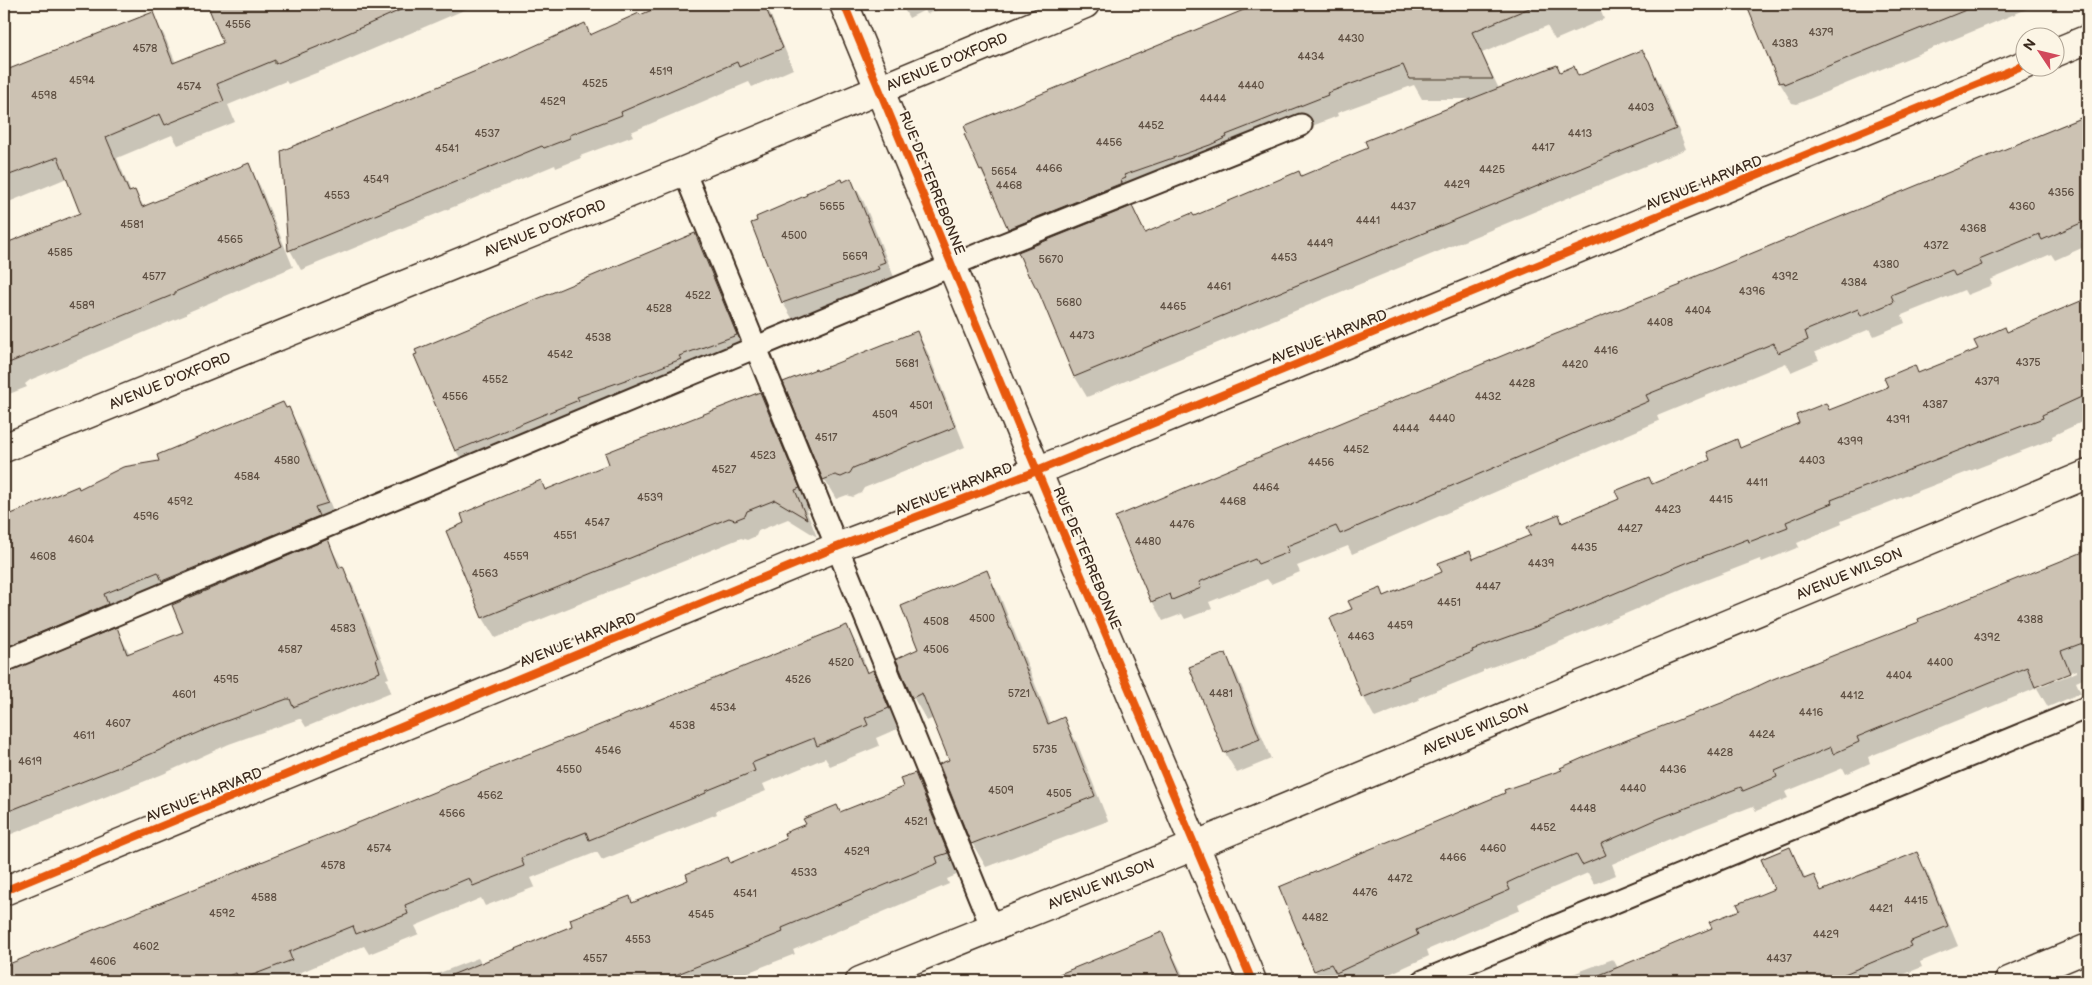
<svg xmlns="http://www.w3.org/2000/svg" width="2092" height="985" viewBox="0 0 2092 985" font-family="'Balsamiq Sans',sans-serif">
<style>
.shadow{fill:#0003;fill-rule:evenodd}
.building{fill:#ccc2b3;stroke:#3b2a1e}
.lines{fill:none;stroke-linecap:round;stroke-linejoin:round}
.lane-casing{stroke:#3b2a1e;stroke-width:25}
.street-casing{stroke:#3b2a1e;stroke-width:31}
.lane{stroke:#fcf5e5;stroke-width:21}
.street{stroke:#fcf5e5;stroke-width:28}
.cycleway-casing{stroke:#fcf5e5;stroke-width:11}
.cycleway{stroke:#e8590c;stroke-width:8}
.labels{text-anchor:middle;dominant-baseline:central;stroke-width:4;stroke-linejoin:round;paint-order:stroke}
.number-label{font-size:11px;fill:#5f5043}
.street-label{font-size:14px;fill:#3b2a1e;stroke:#fcf5e5}
</style>
<rect width="100%" height="100%" fill="#fcf5e5"/>
<filter id="ink" filterUnits="userSpaceOnUse"><feTurbulence type="fractalNoise" baseFrequency=".02" numOctaves="2"/><feDisplacementMap in="SourceGraphic" scale="10" xChannelSelector="R" yChannelSelector="G"/><feConvolveMatrix kernelMatrix="1 2 1 2 8 2 1 2 1" color-interpolation-filters="sRGB"/></filter>
<g filter="url(#ink)">
<!-- shadow -->
<path class="shadow" d="M208 4H478L329 68 288 84 286 81 228 105 235 122 178 145 172 135 117 158 131 193 134 191 144 207 248 165 260 186 293 267 186 313V315L30 380 25 384 27 387 4 396V262L30 251 81 214 67 178 4 204V73L152 14 164 35 176 63 224 43Z
M667 4H766L793 69 752 87 749 82 631 132 633 136 580 156 581 158 556 168 555 165 301 270 290 250 510 58 585 25 591 35Z
M901 4H952L927 14 925 10 909 18Z
M1261 4H1607L1599 7 1604 19 1555 40 1547 26 1482 53 1499 89 1557 66 1561 73 1578 77 1641 51 1660 83 1686 149 1087 397 1075 377 1044 300 1019 253 1131 208 1146 234 1301 178 1370 148 1474 99H1422L1414 85 1337 113 1338 116 1237 155 1020 249 981 171 966 127Z
M1748 4H2039L1797 104 1792 103 1780 83Z
M2088 114V238L2081 241 2084 247 2055 260 2051 254 1990 280 1992 285 1967 295 1964 290 1902 315 1905 323 1874 336 1870 329 1815 352 1819 360 1791 372 1786 363 1657 416 1659 421 1352 554 1348 546 1297 566 1300 572 1271 584 1267 579 1209 602 1212 609 1185 619 1182 614 1163 621 1152 601 1683 286Z
M851 180 863 200 896 282 795 323 783 303 843 183Z
M694 235 706 255 748 356 468 471 456 451Z
M2088 299V419L2052 436 2053 439 1841 521 1842 524 1797 543 1799 547 1762 562 1760 559 1698 583 1545 648 1483 670V672L1418 698 1419 700 1375 718 1364 698 1331 619 1353 610 1380 589 1385 597 1443 573 1469 552 1474 560 1532 536 1558 516 1563 524 1712 460 1736 441 1741 449 1980 349 2007 334Z
M917 332 928 353 965 447 864 488 861 493 853 497 847 495 836 499 824 479Z
M760 394 772 414 810 509 806 510 817 537 788 519 758 531 756 536 747 540 741 538 495 638 483 618 466 524 541 482 546 491 611 464Z
M288 408 300 429 338 523 11 670 4 675 116 629 130 654 184 633 327 541 354 588 389 678 386 679 391 692 306 727 301 719H299L229 744 163 774 4 837V518L77 487 79 490 161 462Z
M2088 550V677L2076 682 2081 693 2048 707 2037 688 1868 757 1870 763 1846 774 1843 768 1785 792 1788 798 1756 811 1753 806 1672 838 1612 864 1616 875 1594 884 1588 873 1534 896 1518 904 1520 910 1427 950 1429 956 1374 981H1322L1315 971 1281 888 1921 622ZM2076 670 2077 672 2036 688V685Z
M986 572 1000 596 1051 724 1064 719 1077 743 1108 821 986 867 972 843 951 761 934 718 927 721 913 697 919 649Z
M847 627 858 647 869 673 873 671 885 691 899 728 876 738 879 746 830 766 825 758 763 784 766 791 716 811 717 814 602 860 597 852 531 878 535 887 485 906 481 898 415 926 419 934 369 954 364 946 299 973 301 981H4V968Z
M1225 654 1237 675 1271 759 1237 773 1225 753 1191 668Z
M915 774 927 796 959 874 947 879 949 884 793 950 795 954 726 981H419L478 958 481 963 574 926 629 897 633 904 730 864 840 814 905 787Z
M1790 848 1806 879 1813 876 1822 892 1916 854 1928 874 1958 946 1920 962 1922 967 1888 981H1554L1613 959 1618 968 1713 928 1775 890Z
M1162 933 1186 981H1042Z"/>
<!-- building -->
<path class="building" d="M207 4H414L317 47 275 64V60L217 84 224 101 165 125 160 114 106 137 129 192 135 190 142 207 249 163 282 246 175 292V294L4 365V244L80 213 58 157 4 177V71L153 12 173 63 223 43Z
M666 4H764L783 48 739 67 737 62 621 112 622 115 570 135V138L544 148 542 146 288 251 281 151 510 57 585 23 590 35 639 13 640 15Z
M1258 4H1539L1472 32 1493 79H1409L1403 65 1327 93 1328 95 1226 135 1227 137 1210 145 1124 175 1126 178 1121 180 1122 183 1008 229 982 170 980 171 964 134 967 133 964 126Z
M1746 4H1977L1978 5 1784 84 1783 82 1779 83Z
M1642 50 1649 61 1676 129 1074 377 1037 288H1036L1030 276 1029 277 1018 252 1132 206 1145 233 1192 213 1194 216 1299 171 1301 176 1368 148 1365 141 1557 65 1560 72 1574 66 1578 76Z
M2088 115V220L2042 240 2039 234 1979 259 1982 265 1955 276 1952 270 1891 295 1894 302 1861 316 1858 309 1805 331 1808 340 1778 353 1774 343 1646 395 1649 401 1340 534 1336 526 1287 546 1289 552 1258 564 1255 559 1199 582 1201 588 1172 600 1170 594 1151 602 1115 517 1528 345 1681 285 1680 283 1755 252Z
M851 178 885 262 877 265 879 269 782 303 751 223 757 221 756 217 807 195 806 193 842 179 843 182Z
M695 233 737 335 679 356 681 359 651 371 577 397 579 400 455 451 414 355 417 354 415 350Z
M2088 298V394L2042 415 2043 418 1831 500 1832 503 1786 522 1788 527 1749 542 1748 539 1686 563 1533 628 1472 650 1473 652 1408 677 1409 679 1362 698 1330 618 1352 609 1348 601 1381 588 1384 596 1442 572 1438 563 1470 551 1473 559 1531 535 1527 527 1559 514 1562 523 1619 499 1615 491 1649 477 1652 484 1710 460 1707 452 1737 439 1740 448 1799 423 1796 415 1826 403 1829 410 1888 387 1884 378 1915 365 1918 373 1978 349 1974 341 2005 327 2007 332Z
M917 331 955 427 853 468 850 473 841 477 835 475 823 480 783 382 816 369 817 371Z
M760 392 800 488 795 490 807 519 775 500 747 511 745 516 735 520 729 518 482 618 446 531 464 523 461 514 541 480 545 490 609 464 605 453Z
M283 402 286 408 289 407 328 503 315 507 319 516 162 581 158 572 104 594 108 604 4 648V517L78 486 79 489 123 467 159 461 157 455Z
M328 539 339 568 343 566 359 606 378 658 376 659 380 672 293 707 290 699H287L218 724 151 754 4 813V673L117 627 127 654 183 632 172 605Z
M2088 550V641L2061 651 2070 673 2035 687 2027 667 1857 737 1859 742 1833 754 1831 747 1775 771 1777 777 1743 791 1741 787 1660 818 1601 844 1606 855 1582 865 1576 854 1522 876 1507 883 1510 890 1416 930 1418 935 1336 973 1331 964 1314 971 1279 887 1505 793 1504 790 1562 770 1560 768 1594 753 1724 702 1773 679 1919 622 1918 619Z
M987 570 1048 724 1064 717 1095 796 971 844 939 764 949 760 922 693 912 698 896 659 918 649 901 606Z
M847 625 867 673 873 670 889 708 865 718 868 725 817 746 814 738 752 763 755 771 706 791V793L589 840 586 832 521 858 524 866 473 886 469 878 405 905 408 914 356 934 353 926 289 952 292 960 240 980 236 973 215 981H4V966Z
M1226 653 1260 739 1224 753 1189 667Z
M915 773 948 853 936 857 938 863 782 928 783 932 660 981H437L572 926 570 919 630 896 632 903 688 880 686 874 728 857 730 863 786 839 784 833 806 824 803 819 837 805 840 812 903 787 900 778Z
M1790 847 1804 879 1814 875 1821 891 1917 852 1948 926 1909 942 1911 946 1828 981H1585L1712 928 1709 922 1740 910 1737 904 1774 889 1761 859Z
M1162 932 1183 981H1045V980Z"/>
<g class="lines">
<defs>
<path id="lane" d="M684 171 992 928
M4 661 984 252 1301 125
M1423 981 2088 707"/>
<g id="street">
<path d="M844 4 1024 440 1252 981"/>
<path d="M2054 53 2088 39"/>
<path id="s1" d="M4 448 684 171 1085 4"/>
<path d="M4 891 837 547 1037 471 2024 65"/>
<path id="s2" d="M860 981 1194 846 2088 474"/>
<path d="M2009 981 2088 948"/>
</g>
</defs>
<!-- lane casing -->
<use href="#lane" class="lane-casing"/>
<!-- street casing -->
<use href="#street" class="street-casing"/>
<!-- lane -->
<use href="#lane" class="lane"/>
<!-- street -->
<use href="#street" class="street"/>
<defs>
<path id="cycleway" d="M844 4 1024 440 1252 981
M4 891 837 547 1037 471 2024 65"/>
</defs>
<!-- cycleway casing -->
<use href="#cycleway" class="cycleway-casing"/>
<!-- cycleway -->
<use href="#cycleway" class="cycleway"/>
</g>
</g>
<g class="labels">
<!-- number labels -->
<g class="number-label">
<text x="238" y="24">4556</text>
<text x="1821" y="32">4379</text>
<text x="1351" y="38">4430</text>
<text x="1785" y="43">4383</text>
<text x="145" y="48">4578</text>
<text x="1311" y="56">4434</text>
<text x="661" y="71">4519</text>
<text x="82" y="80">4594</text>
<text x="595" y="83">4525</text>
<text x="1251" y="85">4440</text>
<text x="189" y="86">4574</text>
<text x="44" y="95">4598</text>
<text x="1213" y="98">4444</text>
<text x="553" y="101">4529</text>
<text x="1641" y="107">4403</text>
<text x="1151" y="125">4452</text>
<text x="487" y="133">4537</text>
<text x="1580" y="133">4413</text>
<text x="1109" y="142">4456</text>
<text x="1543" y="147">4417</text>
<text x="447" y="148">4541</text>
<text x="1049" y="168">4466</text>
<text x="1492" y="169">4425</text>
<text x="1004" y="171">5654</text>
<text x="376" y="179">4549</text>
<text x="1457" y="184">4429</text>
<text x="1009" y="185">4468</text>
<text x="2061" y="192">4356</text>
<text x="337" y="195">4553</text>
<text x="832" y="206">5655</text>
<text x="1403" y="206">4437</text>
<text x="2022" y="206">4360</text>
<text x="1368" y="220">4441</text>
<text x="132" y="224">4581</text>
<text x="1973" y="228">4368</text>
<text x="794" y="235">4500</text>
<text x="230" y="239">4565</text>
<text x="1320" y="243">4449</text>
<text x="1936" y="245">4372</text>
<text x="60" y="252">4585</text>
<text x="855" y="256">5659</text>
<text x="1284" y="257">4453</text>
<text x="1051" y="259">5670</text>
<text x="1886" y="264">4380</text>
<text x="154" y="276">4577</text>
<text x="1785" y="276">4392</text>
<text x="1854" y="282">4384</text>
<text x="1219" y="286">4461</text>
<text x="1752" y="291">4396</text>
<text x="698" y="295">4522</text>
<text x="1069" y="302">5680</text>
<text x="82" y="305">4589</text>
<text x="1173" y="306">4465</text>
<text x="659" y="308">4528</text>
<text x="1698" y="310">4404</text>
<text x="1660" y="322">4408</text>
<text x="1082" y="335">4473</text>
<text x="598" y="337">4538</text>
<text x="1606" y="350">4416</text>
<text x="560" y="354">4542</text>
<text x="2028" y="362">4375</text>
<text x="907" y="363">5681</text>
<text x="1575" y="364">4420</text>
<text x="495" y="379">4552</text>
<text x="1987" y="381">4379</text>
<text x="1522" y="383">4428</text>
<text x="455" y="396">4556</text>
<text x="1488" y="396">4432</text>
<text x="1935" y="404">4387</text>
<text x="921" y="405">4501</text>
<text x="885" y="414">4509</text>
<text x="1442" y="418">4440</text>
<text x="1898" y="419">4391</text>
<text x="1406" y="428">4444</text>
<text x="826" y="437">4517</text>
<text x="1850" y="441">4399</text>
<text x="1356" y="449">4452</text>
<text x="763" y="455">4523</text>
<text x="287" y="460">4580</text>
<text x="1812" y="460">4403</text>
<text x="1321" y="462">4456</text>
<text x="724" y="469">4527</text>
<text x="247" y="476">4584</text>
<text x="1757" y="482">4411</text>
<text x="1266" y="487">4464</text>
<text x="650" y="497">4539</text>
<text x="1721" y="499">4415</text>
<text x="180" y="501">4592</text>
<text x="1233" y="501">4468</text>
<text x="1668" y="509">4423</text>
<text x="146" y="516">4596</text>
<text x="597" y="522">4547</text>
<text x="1182" y="524">4476</text>
<text x="1630" y="528">4427</text>
<text x="565" y="535">4551</text>
<text x="81" y="539">4604</text>
<text x="1148" y="541">4480</text>
<text x="1584" y="547">4435</text>
<text x="43" y="556">4608</text>
<text x="516" y="556">4559</text>
<text x="1541" y="563">4439</text>
<text x="485" y="573">4563</text>
<text x="1488" y="586">4447</text>
<text x="1449" y="602">4451</text>
<text x="982" y="618">4500</text>
<text x="2030" y="619">4388</text>
<text x="936" y="621">4508</text>
<text x="1400" y="625">4459</text>
<text x="343" y="628">4583</text>
<text x="1361" y="636">4463</text>
<text x="1987" y="637">4392</text>
<text x="290" y="649">4587</text>
<text x="936" y="649">4506</text>
<text x="841" y="662">4520</text>
<text x="1940" y="662">4400</text>
<text x="1899" y="675">4404</text>
<text x="226" y="679">4595</text>
<text x="798" y="679">4526</text>
<text x="1019" y="693">5721</text>
<text x="1221" y="693">4481</text>
<text x="184" y="694">4601</text>
<text x="1852" y="695">4412</text>
<text x="723" y="707">4534</text>
<text x="1811" y="712">4416</text>
<text x="118" y="723">4607</text>
<text x="682" y="725">4538</text>
<text x="1762" y="734">4424</text>
<text x="84" y="735">4611</text>
<text x="1045" y="749">5735</text>
<text x="608" y="750">4546</text>
<text x="1720" y="752">4428</text>
<text x="30" y="761">4619</text>
<text x="569" y="769">4550</text>
<text x="1673" y="769">4436</text>
<text x="1633" y="788">4440</text>
<text x="1001" y="790">4509</text>
<text x="1059" y="793">4505</text>
<text x="490" y="795">4562</text>
<text x="1583" y="808">4448</text>
<text x="452" y="813">4566</text>
<text x="916" y="821">4521</text>
<text x="1543" y="827">4452</text>
<text x="379" y="848">4574</text>
<text x="1493" y="848">4460</text>
<text x="857" y="851">4529</text>
<text x="1453" y="857">4466</text>
<text x="333" y="865">4578</text>
<text x="804" y="872">4533</text>
<text x="1400" y="878">4472</text>
<text x="1365" y="892">4476</text>
<text x="745" y="893">4541</text>
<text x="264" y="897">4588</text>
<text x="1916" y="900">4415</text>
<text x="1881" y="908">4421</text>
<text x="222" y="913">4592</text>
<text x="701" y="914">4545</text>
<text x="1315" y="917">4482</text>
<text x="1826" y="934">4429</text>
<text x="638" y="939">4553</text>
<text x="146" y="946">4602</text>
<text x="595" y="958">4557</text>
<text x="1779" y="958">4437</text>
<text x="103" y="961">4606</text>
</g>
<!-- street labels -->
<g class="street-label">
<text stroke="none"><textPath href="#s1" startOffset="1019">AVENUE D'OXFORD</textPath></text>
<text transform="translate(932 183) rotate(68)">RUE DE TERREBONNE</text>
<text transform="translate(1704 183) rotate(-22)">AVENUE HARVARD</text>
<text stroke="none"><textPath href="#s1" startOffset="584">AVENUE D'OXFORD</textPath></text>
<text transform="translate(1329 337) rotate(-22)">AVENUE HARVARD</text>
<text stroke="none"><textPath href="#s1" startOffset="179">AVENUE D'OXFORD</textPath></text>
<text transform="translate(954 489) rotate(-21)">AVENUE HARVARD</text>
<text transform="translate(1087 558) rotate(67)">RUE DE TERREBONNE</text>
<text stroke="none"><textPath href="#s2" startOffset="1070">AVENUE WILSON</textPath></text>
<text transform="translate(578 640) rotate(-22)">AVENUE HARVARD</text>
<text stroke="none"><textPath href="#s2" startOffset="665">AVENUE WILSON</textPath></text>
<text transform="translate(204 795) rotate(-22)">AVENUE HARVARD</text>
<text stroke="none"><textPath href="#s2" startOffset="260">AVENUE WILSON</textPath></text>
</g>
</g>
<!-- margin -->
<rect width="2092" height="985" fill="none" stroke="#fcf5e5" stroke-width="20"/>
<rect x="10" y="10" width="2072" height="965" fill="none" stroke="#3b2a1e" stroke-width="2" filter="url(#ink)"/>
<!-- north arrow -->
<g transform="translate(2040 52) rotate(305)"><circle r="24" fill="#fcf5e5" stroke="#afa495"/>
<path d="M0-4L9 19L0 12L-9 19Z" fill="#d1495b"/>
<text y="-8" font-size="14" font-weight="bold" text-anchor="middle" fill="#3b2a1e">N</text>
</g>
</svg>
